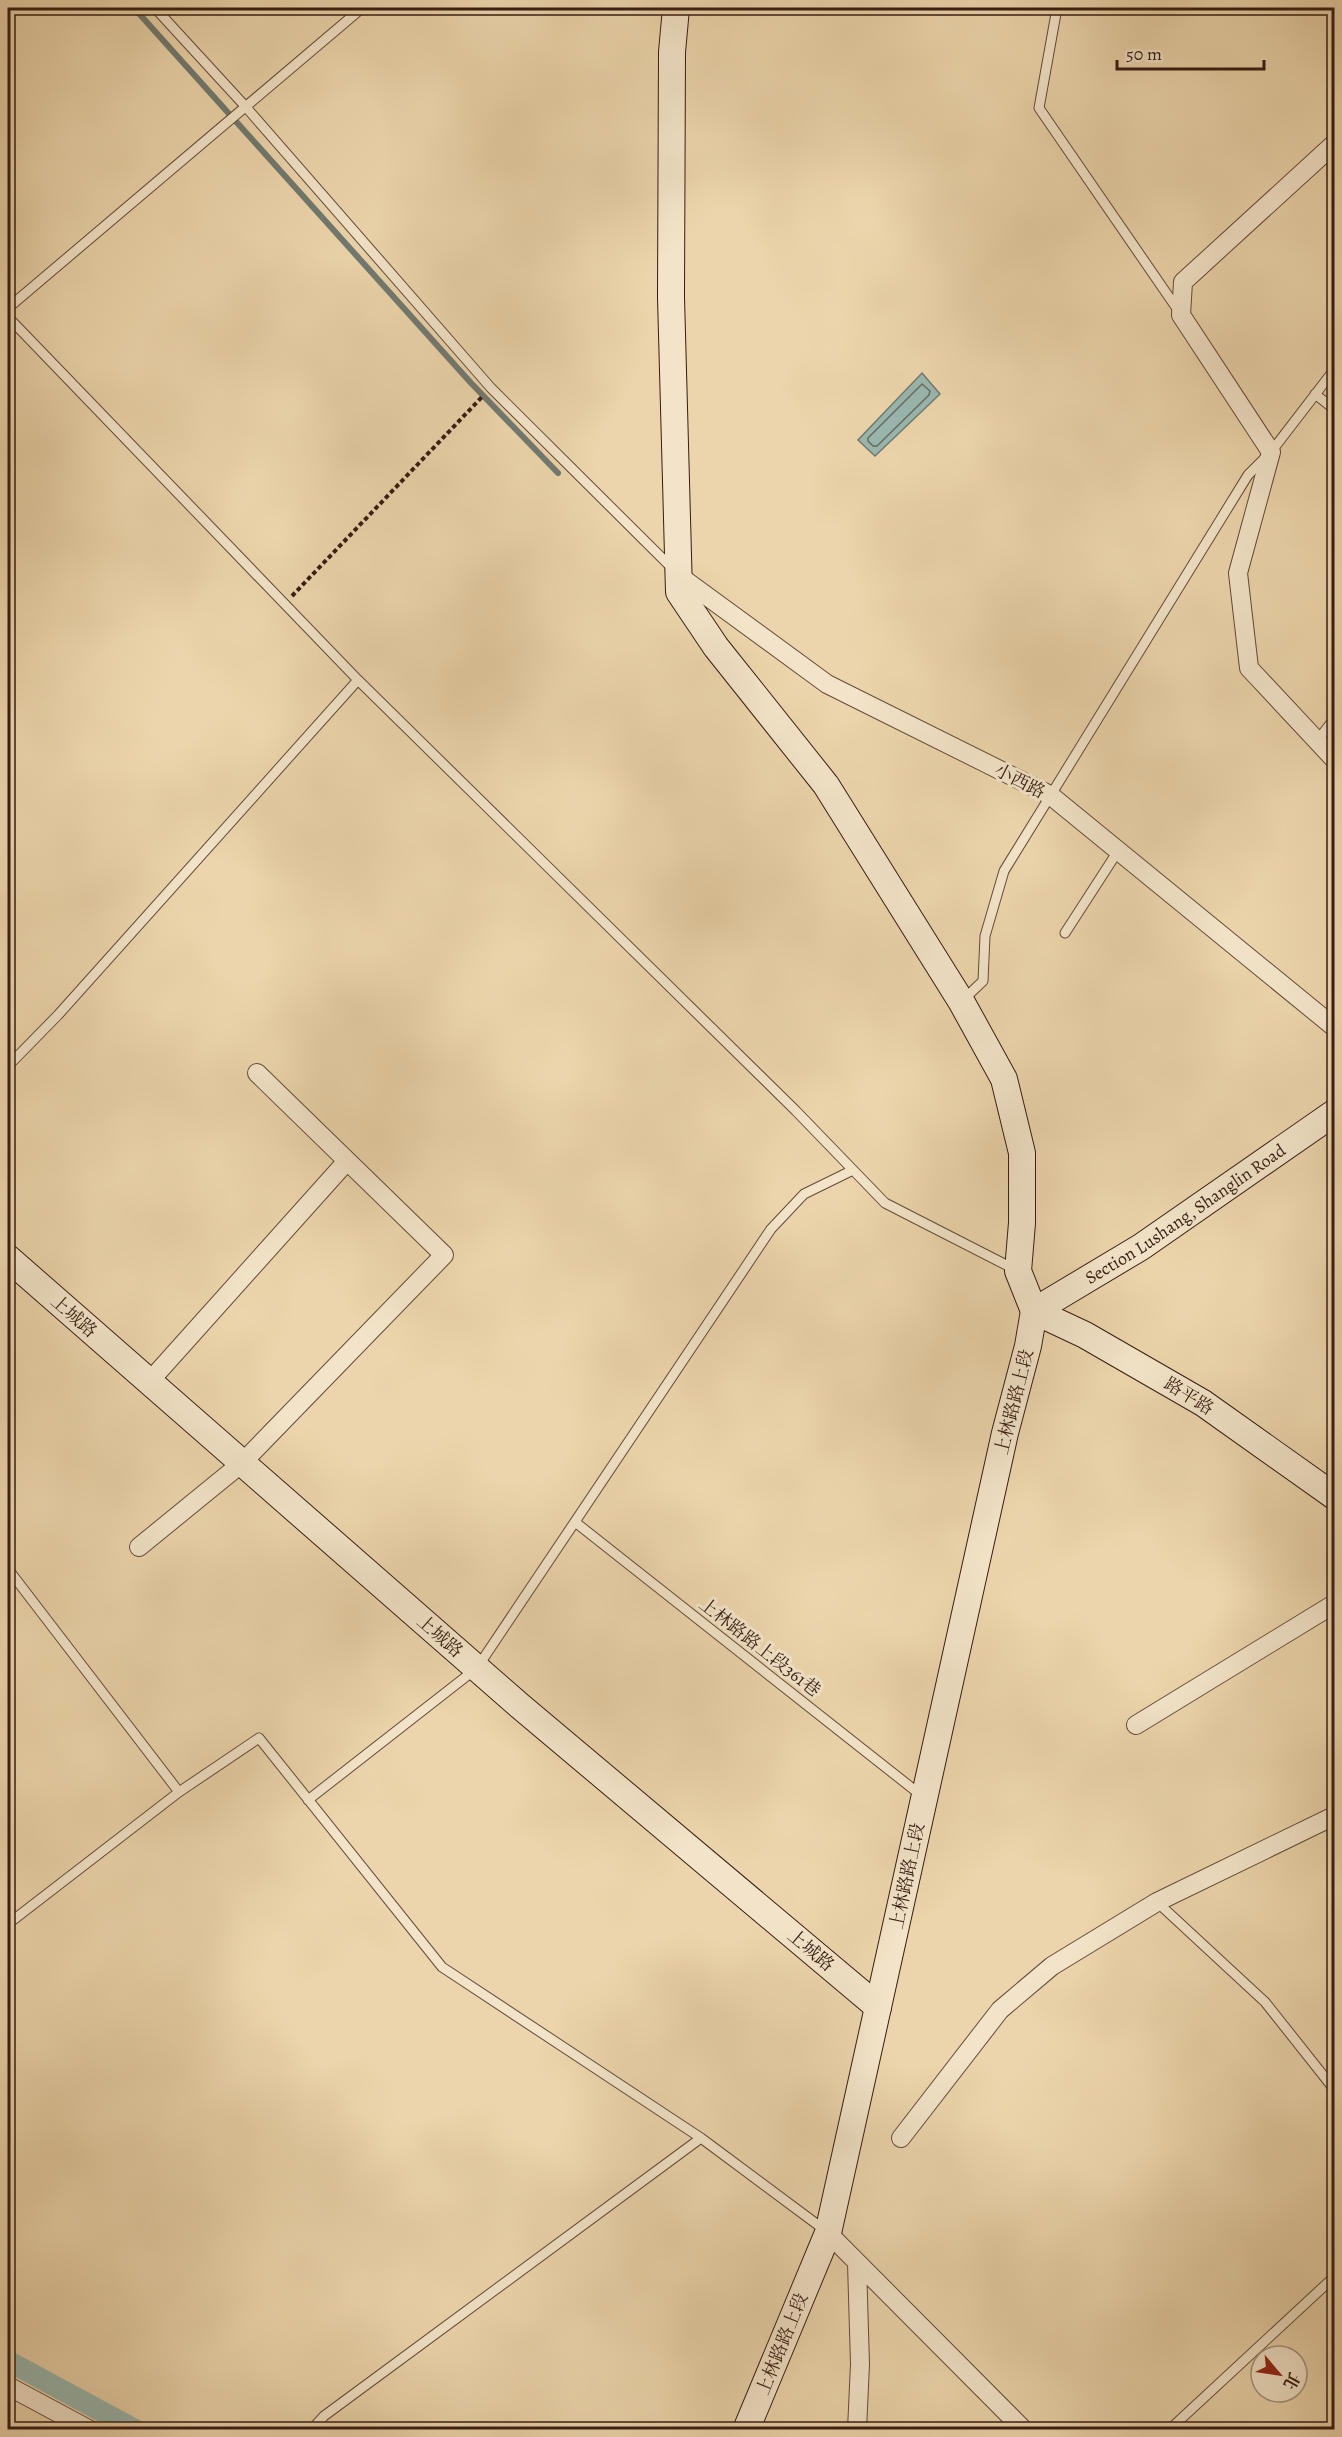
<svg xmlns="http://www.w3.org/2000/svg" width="1342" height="2437" viewBox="0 0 1342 2437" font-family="Alegreya,'Noto Serif TC',serif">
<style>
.water{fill:#99b8b0;stroke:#717a71;stroke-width:1.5}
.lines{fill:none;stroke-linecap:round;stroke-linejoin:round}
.shore{stroke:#686a62;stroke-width:1.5}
.stream{stroke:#717a71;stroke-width:6}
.canal{stroke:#99b8b0;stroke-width:21}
.lane-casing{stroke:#644a39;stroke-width:11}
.street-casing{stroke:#644a39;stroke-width:20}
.secondary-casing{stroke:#361c13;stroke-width:28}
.path{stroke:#361c13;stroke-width:4;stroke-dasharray:4.5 3;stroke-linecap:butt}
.lane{stroke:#f3e4c9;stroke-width:9}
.street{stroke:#f3e4c9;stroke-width:18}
.secondary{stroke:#f3e4c9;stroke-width:26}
.labels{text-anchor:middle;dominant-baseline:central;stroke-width:6;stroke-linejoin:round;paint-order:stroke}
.street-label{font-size:18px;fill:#361c13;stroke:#f3e4c9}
</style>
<rect width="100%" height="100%" fill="#ecd5ac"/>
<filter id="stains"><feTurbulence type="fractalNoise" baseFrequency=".00333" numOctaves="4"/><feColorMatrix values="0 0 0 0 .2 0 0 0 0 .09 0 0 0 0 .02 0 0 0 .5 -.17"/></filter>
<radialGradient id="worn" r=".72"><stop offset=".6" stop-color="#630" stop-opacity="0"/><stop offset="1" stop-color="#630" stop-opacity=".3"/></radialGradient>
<!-- water -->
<path class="water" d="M922 373 940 394 875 456 858 440Z"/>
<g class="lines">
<!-- shore -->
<path class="shore" d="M922 384 930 391 929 395 877 446H873L868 441V438Z"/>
<!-- stream -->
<path class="stream" d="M134 8 471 383 558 473"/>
<!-- canal -->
<path class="canal" d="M8 2361 136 2430"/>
<defs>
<path id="lane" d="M155 8 245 106 491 388 674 570
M1057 8 1039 108 1180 313
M8 308 362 8
M8 317 358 680 796 1111 885 1203 1014 1269
M1315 394 1334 409
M1317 741 1334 719
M1065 933 1118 851
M963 1000 983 981 985 936 1004 871 1248 475 1271 452 1334 370
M8 1066 58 1015 358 680
M575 1522 922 1796
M8 1569 179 1792 259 1738 442 1967 701 2138 826 2231
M308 1800 477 1668 771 1229 804 1194 853 1170
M1157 1902 1265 2002 1334 2089
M8 1924 179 1792
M311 2430 324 2416 701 2138
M1169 2430 1334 2277"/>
<path id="street" d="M1334 144 1183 282 1181 315 1271 452 1238 573 1249 668 1334 759
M678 575 827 684 1050 795 1334 1027
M149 1382 347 1161
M139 1547 242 1463 444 1255 257 1073
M1136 1725 1334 1604
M901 2138 1000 2010 1052 1966 1157 1902 1334 1816
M828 2233 1024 2430
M8 2386 90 2430
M857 2430 860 2364 857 2263"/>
<g id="secondary">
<path d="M676 8 672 52 671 297 679 592 716 647 826 785 961 1001 1004 1079 1022 1153V1223L1018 1271 1034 1311"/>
<path d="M8 1258 520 1706 878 2007"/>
<path d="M1034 1311 1085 1335 1203 1403 1334 1496"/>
<path id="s1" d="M746 2430 828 2233 1005 1433 1028 1346 1034 1311 1141 1247 1334 1113"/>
</g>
</defs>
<!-- lane casing -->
<use href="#lane" class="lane-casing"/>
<!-- street casing -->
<use href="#street" class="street-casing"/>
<!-- secondary casing -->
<use href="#secondary" class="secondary-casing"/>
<!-- path -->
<path class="path" d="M292 596 482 397"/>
<!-- lane -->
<use href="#lane" class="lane"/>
<!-- street -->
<use href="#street" class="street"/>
<!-- secondary -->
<use href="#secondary" class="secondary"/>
</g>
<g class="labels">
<!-- street labels -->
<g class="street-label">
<text transform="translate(1020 781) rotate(27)">小西路</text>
<text stroke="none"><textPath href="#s1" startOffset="1338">Section Lushang, Shanglin Road</textPath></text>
<text transform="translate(74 1316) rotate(41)">上城路</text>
<text transform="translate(1189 1396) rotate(32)">路平路</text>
<text transform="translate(1014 1402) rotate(-76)">上林路路上段</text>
<text transform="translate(440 1636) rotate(41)">上城路</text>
<text transform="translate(760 1647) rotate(38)">上林路路上段361巷</text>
<text transform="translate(907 1876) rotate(-78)">上林路路上段</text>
<text transform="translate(811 1950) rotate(40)">上城路</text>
<text transform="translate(782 2344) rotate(-68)">上林路路上段</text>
</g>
</g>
<!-- margin -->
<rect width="1342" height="2437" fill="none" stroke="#ecd5ac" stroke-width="30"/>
<rect x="9" y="9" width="1324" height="2419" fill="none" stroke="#361c13" stroke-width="3"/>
<rect x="15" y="15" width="1312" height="2407" fill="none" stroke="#361c13" stroke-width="1.5"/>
<!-- north arrow -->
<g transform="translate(1279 2374) rotate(119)"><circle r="28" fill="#f3e4c9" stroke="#a79480" stroke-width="1.5"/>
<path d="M0-4.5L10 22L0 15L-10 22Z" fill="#8f2418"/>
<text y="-9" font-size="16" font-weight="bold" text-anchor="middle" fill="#361c13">北</text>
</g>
<!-- scale -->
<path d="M1117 60v9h147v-9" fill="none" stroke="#361c13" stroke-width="3"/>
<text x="1126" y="60" font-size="18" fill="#361c13" stroke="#f3e4c9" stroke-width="4.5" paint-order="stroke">50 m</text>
<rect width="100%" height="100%" filter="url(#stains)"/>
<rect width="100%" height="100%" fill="url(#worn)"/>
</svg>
